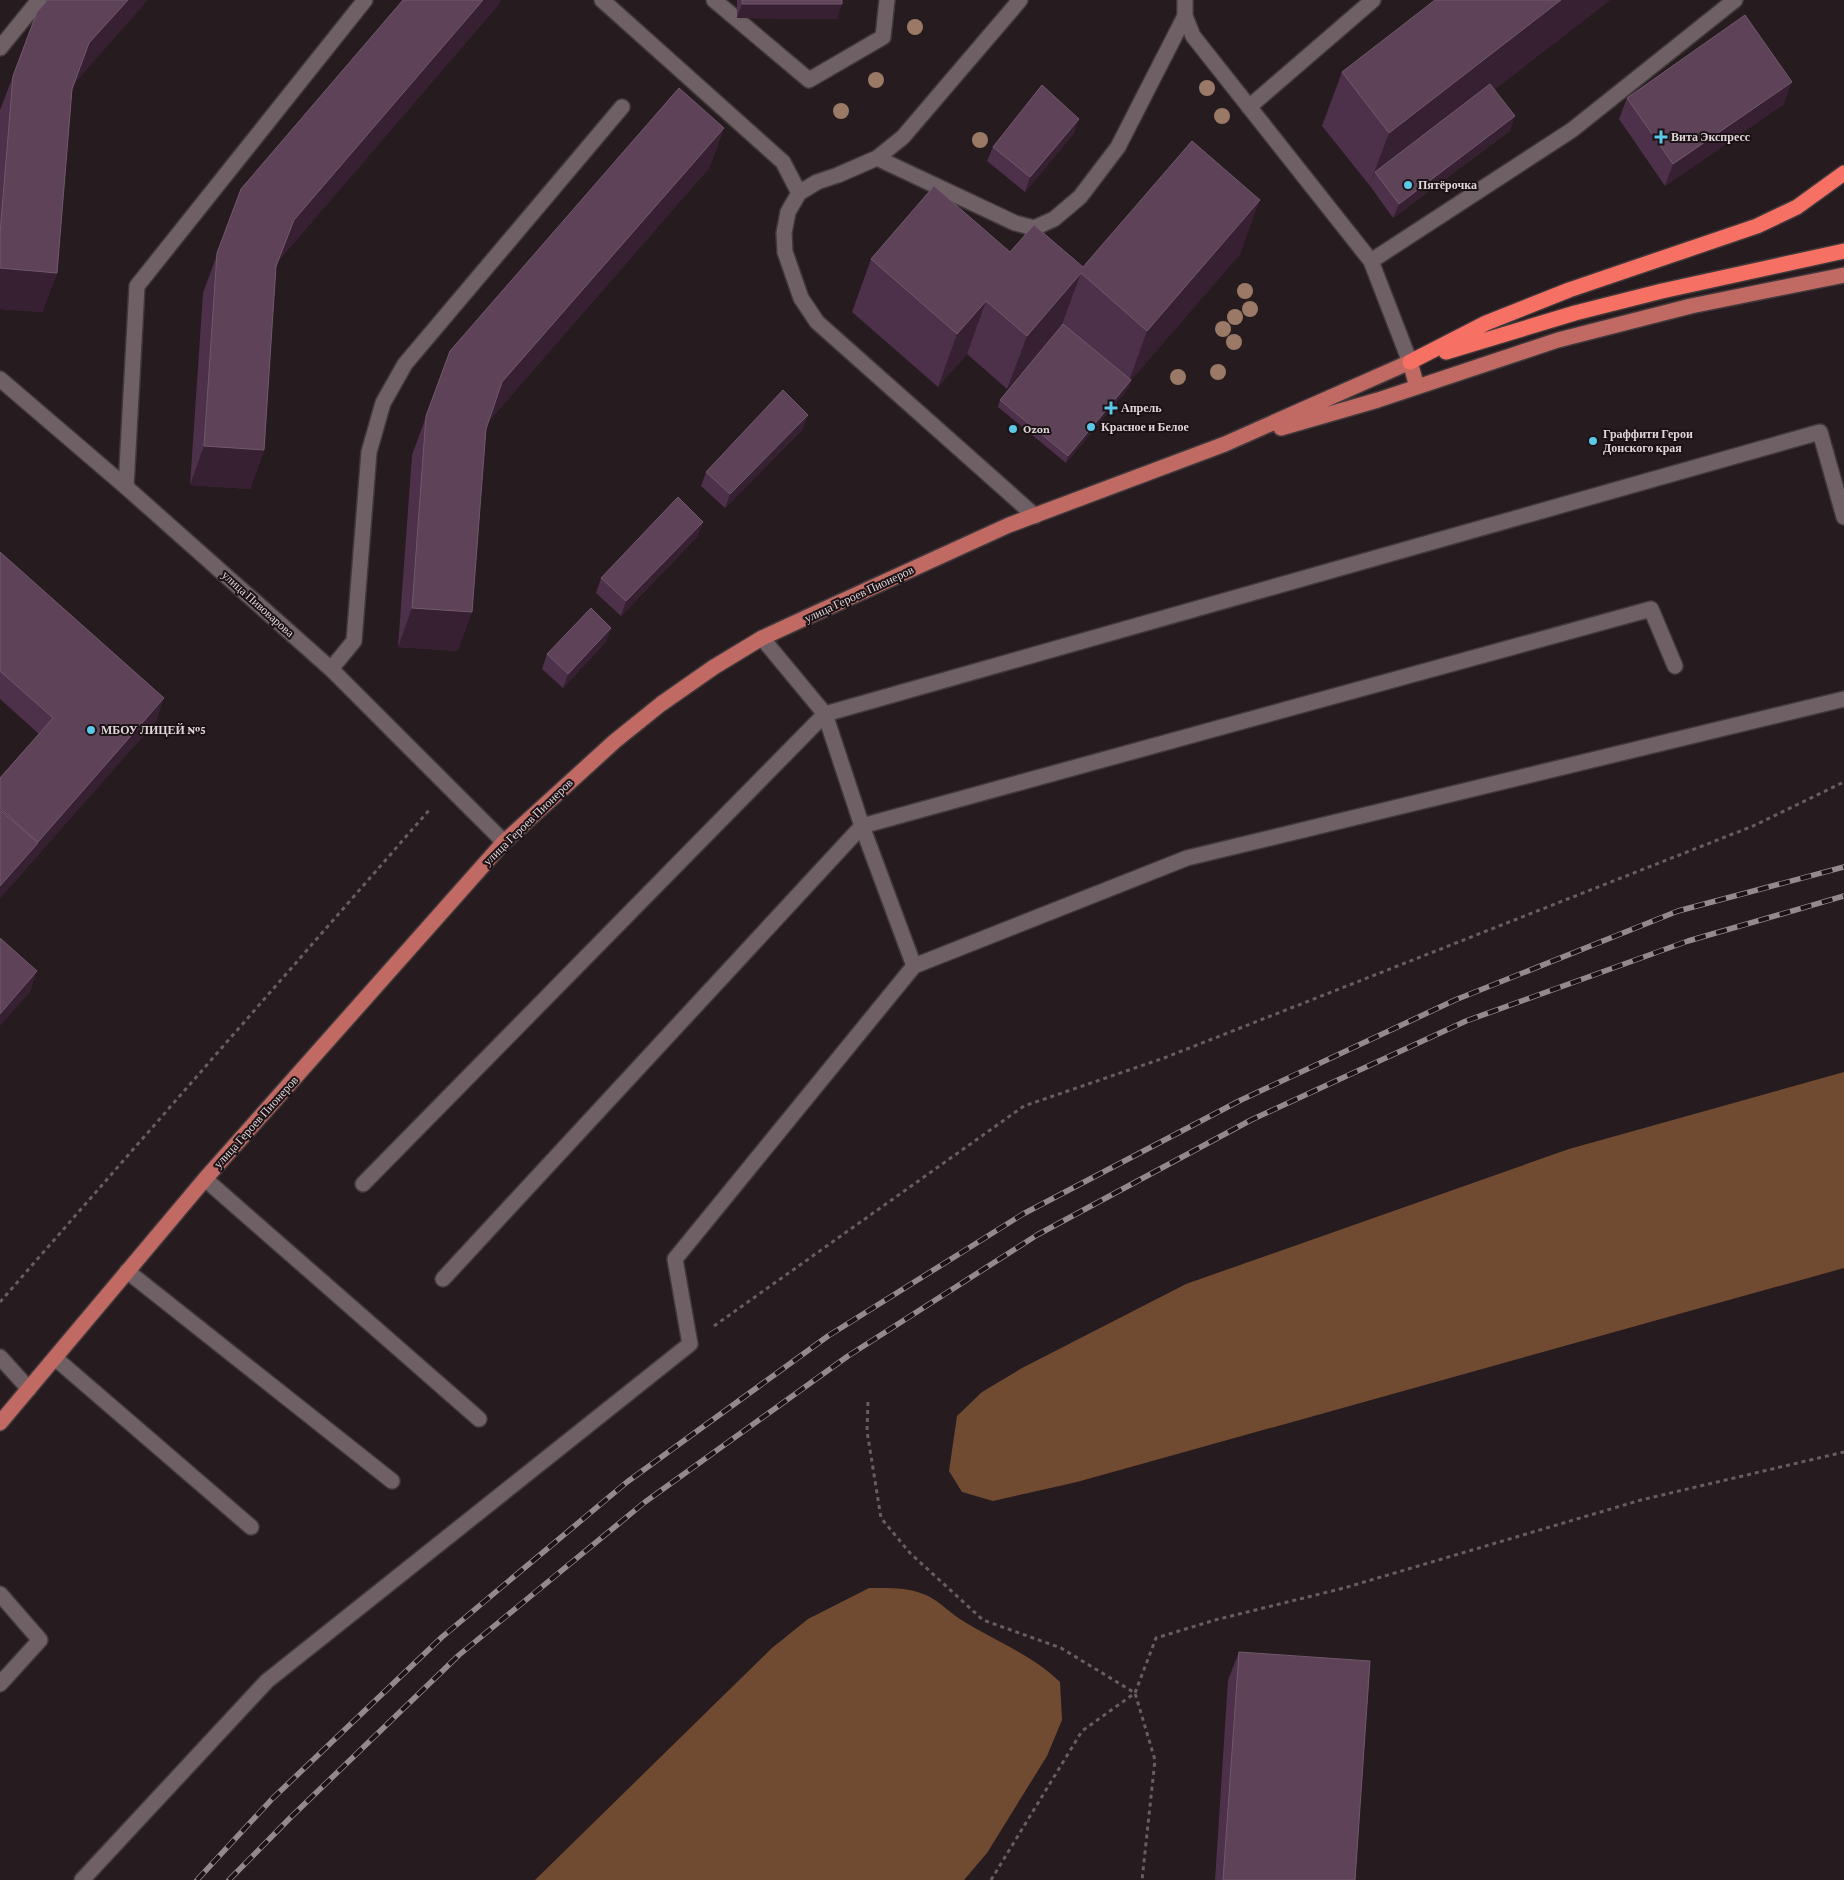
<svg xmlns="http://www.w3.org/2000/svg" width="1844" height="1880" viewBox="0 0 1844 1880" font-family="'Crimson Pro',serif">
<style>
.forest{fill:#704b31}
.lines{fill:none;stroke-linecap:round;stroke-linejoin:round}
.lane-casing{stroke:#40383a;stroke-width:18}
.street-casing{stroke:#40383a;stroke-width:18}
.primary-casing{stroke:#40383a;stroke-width:18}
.highway-casing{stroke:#40383a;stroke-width:18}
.path{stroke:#685e60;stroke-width:3;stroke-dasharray:4 4;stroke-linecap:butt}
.lane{stroke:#6e6064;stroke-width:15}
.street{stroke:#6e6064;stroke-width:15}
.primary{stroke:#c06a63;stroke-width:15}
.highway{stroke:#f67063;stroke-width:15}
.rail-casing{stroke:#948a8d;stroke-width:5.5}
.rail{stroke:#1c1115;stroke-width:4;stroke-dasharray:11;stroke-linecap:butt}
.tree{fill:#9a7967}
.wall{fill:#4d3049}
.shaded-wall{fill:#372031}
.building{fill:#5d4258;stroke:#71596c}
.poi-dot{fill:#5ac8e6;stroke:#1c1115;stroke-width:2}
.labels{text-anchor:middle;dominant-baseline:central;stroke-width:4;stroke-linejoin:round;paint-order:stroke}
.poi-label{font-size:12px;font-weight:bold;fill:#dfd7d9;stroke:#1c1115;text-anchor:start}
.street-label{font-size:12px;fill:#dfd7d9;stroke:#1c1115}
</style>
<rect width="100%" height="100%" fill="#261b1e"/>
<!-- forest -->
<path class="forest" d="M1844 1072V1268L1077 1482 993 1501 962 1492 949 1471 957 1416 982 1392 1022 1368 1186 1284 1569 1149Z
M869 1588C888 1588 908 1587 926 1595 938 1600 949 1612 960 1619 994 1641 1030 1653 1060 1682L1062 1720 1047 1756 987 1853 964 1880H535L772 1648 808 1619Z"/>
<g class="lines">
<defs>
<path id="lane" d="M602 0 783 162 799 193
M714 0 809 80 883 37 887 0
M1020 0 903 137 877 158 838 175 817 182 799 193 788 212 784 233 785 252 801 298 817 322 1035 516
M0 48 39 0
M1249 107 1373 0
M877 158 1015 223 1034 228 1054 219 1080 197 1118 147 1185 16
M1371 261 1572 130 1735 0
M126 487 137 286 365 0
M762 638 825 714 862 826 914 966 1187 858 1844 699
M331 669 354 641 369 452 383 403 405 364 622 107
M205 1179 479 1419
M363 1184 825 714 1820 432 1844 517
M127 1271 392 1481
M443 1279 862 826 1651 609 1675 666
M0 1357 29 1389
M55 1358 251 1527
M0 1594 40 1640 0 1684
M82 1880 267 1681 690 1344 675 1259 914 966"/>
<path id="street" d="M1185 0V16L1193 36 1371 261 1410 362
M0 379 126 487 331 669 504 842"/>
<path id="primary" d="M1281 428 1378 400 1558 340 1691 306 1844 275
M0 1423 205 1179 504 842 615 741 661 704 714 667 762 638 816 613 1009 525 1225 444 1410 362 1417 387"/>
<path id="highway" d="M1446 352 1575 313 1662 291 1844 251
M1410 362 1486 323 1569 290 1757 226 1797 207 1844 173"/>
</defs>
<!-- lane casing -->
<use href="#lane" class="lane-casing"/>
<!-- street casing -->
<use href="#street" class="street-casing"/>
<!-- primary casing -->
<use href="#primary" class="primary-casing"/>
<!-- highway casing -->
<use href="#highway" class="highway-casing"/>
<!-- path -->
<path class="path" d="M0 1302 431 808
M714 1326 1024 1106 1164 1058 1753 826 1844 782
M868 1402 867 1431 881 1518 910 1553 983 1620 1061 1648 1135 1693 1155 1760 1142 1880
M991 1880 1082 1731 1135 1693 1156 1638 1215 1620 1344 1588 1641 1500 1844 1452"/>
<!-- lane -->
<use href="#lane" class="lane"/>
<!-- street -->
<use href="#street" class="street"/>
<!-- primary -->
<use href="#primary" class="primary"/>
<!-- highway -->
<use href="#highway" class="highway"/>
<defs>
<path id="rail" d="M197 1880 272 1799 442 1637 627 1482 828 1336 1023 1214 1241 1100 1455 1000 1678 911 1844 867
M229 1880 291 1817 459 1655 645 1502 848 1356 1037 1235 1251 1120 1466 1021 1688 941 1844 896"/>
</defs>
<!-- rail casing -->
<use href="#rail" class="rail-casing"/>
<!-- rail -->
<use href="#rail" class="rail"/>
</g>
<!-- trees -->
<g class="tree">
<circle cx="915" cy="27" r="8"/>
<circle cx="876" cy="80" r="8"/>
<circle cx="1207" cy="88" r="8"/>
<circle cx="841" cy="111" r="8"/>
<circle cx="1222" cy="116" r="8"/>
<circle cx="980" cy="140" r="8"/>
<circle cx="1245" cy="291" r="8"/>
<circle cx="1250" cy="309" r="8"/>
<circle cx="1235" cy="317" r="8"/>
<circle cx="1223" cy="329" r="8"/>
<circle cx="1234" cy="342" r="8"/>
<circle cx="1218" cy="372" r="8"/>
<circle cx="1178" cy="377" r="8"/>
</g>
<!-- wall -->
<path class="wall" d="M737 0H842L837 19 737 18Z
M1610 0 1495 89 1510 131 1393 218 1370 186 1322 126 1342 72Z
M499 4 279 260 276 268 264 450 250 489 190 485 203 293 241 189Z
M13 76 75 83 72 91 57 273 42 312 0 309V110Z
M1627 98 1784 104 1665 186 1619 119Z
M724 128 709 168 488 422 486 429 458 651 398 647 412 455 450 351Z
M1074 133 1025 192 987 161 993 147Z
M1010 252 1083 267 1240 254 1131 380 1129 387 1066 463 998 407 1000 400 1050 340 1007 389 967 354 938 387 852 312 871 259Z
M803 429 725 508 701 486 706 472Z
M698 536 621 616 596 593 601 578Z
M0 552 157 720 0 898V778L39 734 0 699Z
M611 628 606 642 563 688 542 669 547 654Z
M1239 1652 1355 1880H1215L1228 1680Z"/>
<!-- shaded-wall -->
<path class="shaded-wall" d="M128 0H148L75 83 57 129 89 43Z
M483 0H501L499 4 279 260 262 306 294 220Z
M1561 0H1610L1380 178 1375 172 1369 186 1389 133Z
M742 4H842L837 19 737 18Z
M1792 82 1784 104 1665 186 1673 164Z
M1515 116 1510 131 1393 218 1399 204Z
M1079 119 1074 133 1025 192 1030 177Z
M724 128 709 168 488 422 502 382Z
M1260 200 1240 254 1131 380 1129 387 1066 463 1068 456 1128 384 1147 331Z
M0 268 57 273 42 312 0 309Z
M1081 273 1061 327 1007 389 1027 336Z
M986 301 967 354 938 387 957 334Z
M808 415 803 429 725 508 730 494Z
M204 446 264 450 250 489 190 485Z
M703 522 698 536 621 616 626 601Z
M412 608 472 612 458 651 398 647Z
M611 628 606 642 563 688 568 674Z
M164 698 157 720 30 864 38 842Z
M38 843 30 864 0 898V886Z
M37 971 30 992 0 1026V1014Z"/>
<!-- building -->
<path class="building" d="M48 0H128L89 43 72 89 57 273 0 268V234L13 76 37 12Z
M403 0H483L294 220 276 266 264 450 204 446 217 253 241 189Z
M742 0H842V4H742Z
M1435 0H1561L1389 133 1342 72Z
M1745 15 1792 82 1673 164 1627 98Z
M1490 84 1515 116 1399 204 1375 172Z
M1042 85 1079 119 1030 177 993 147Z
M679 88 724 128 502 382 486 429 472 612 412 608 426 416 450 351Z
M1192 141 1260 200 1147 331 1081 273 1027 336 986 301 957 334 871 259 934 186 1010 252 1034 225 1083 267Z
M1063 324 1131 380 1068 456 1000 400Z
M783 390 808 415 730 494 706 472Z
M678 497 703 522 626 601 601 578Z
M0 552 164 698 38 842 0 808V778L53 718 0 671Z
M591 608 611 628 568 674 547 654Z
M0 810 38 843 0 886Z
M0 938 37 971 0 1014Z
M1239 1652 1370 1661 1355 1880H1223Z"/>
<!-- markers -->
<g class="poi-dot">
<path d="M1658.5 129.5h5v5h5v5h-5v5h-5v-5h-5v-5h5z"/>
<circle cx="1408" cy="185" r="5"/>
<path d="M1108.5 400.5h5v5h5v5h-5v5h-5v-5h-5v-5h5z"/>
<circle cx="1091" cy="427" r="5"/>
<circle cx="1013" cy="429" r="5"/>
<circle cx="1593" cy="441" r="5"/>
<circle cx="91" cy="730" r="5"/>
</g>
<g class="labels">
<!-- poi labels -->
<g class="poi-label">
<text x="1671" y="137">Вита Экспресс</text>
<text x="1418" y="185">Пятёрочка</text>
<text x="1121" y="408">Апрель</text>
<text x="1101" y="427">Красное и Белое</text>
<text x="1023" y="429">Ozon</text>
<text x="1603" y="434">Граффити Герои<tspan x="1603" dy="14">Донского края</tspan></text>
<text x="101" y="730">МБОУ ЛИЦЕЙ №5</text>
</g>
<!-- street labels -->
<g class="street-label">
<text transform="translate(859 594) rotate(-25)">улица Героев Пионеров</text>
<text transform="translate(258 604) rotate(42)">улица Пивоварова</text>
<text transform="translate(528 822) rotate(-44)">улица Героев Пионеров</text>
<text transform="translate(256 1122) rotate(-48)">улица Героев Пионеров</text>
</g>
</g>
</svg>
